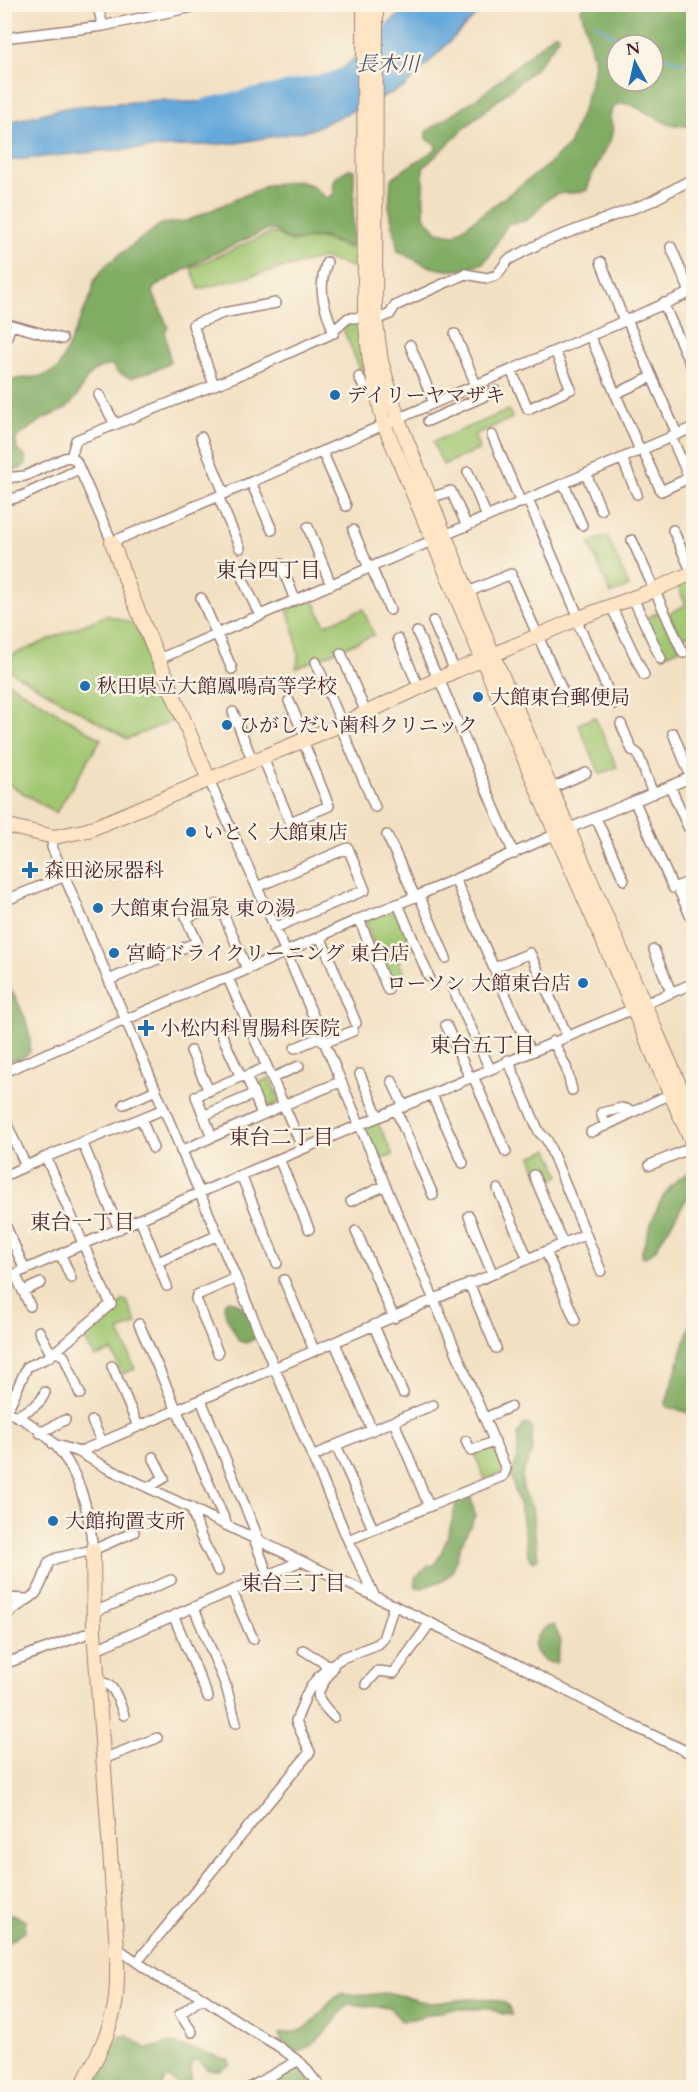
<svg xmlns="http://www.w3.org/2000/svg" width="698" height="2092" viewBox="0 0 698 2092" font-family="Cardo,'Noto Serif JP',serif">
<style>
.green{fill:#a1c772;stroke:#76734e;stroke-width:1.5}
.forest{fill:#80ac64;stroke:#656648;stroke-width:1.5;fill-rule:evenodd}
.water{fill:#65a8da;stroke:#586482;stroke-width:1.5}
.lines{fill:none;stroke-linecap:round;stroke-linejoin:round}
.stream{stroke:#65a8da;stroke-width:2}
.river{stroke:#65a8da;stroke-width:14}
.street-casing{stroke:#9e8076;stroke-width:12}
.secondary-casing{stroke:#9e8076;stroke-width:16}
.street{stroke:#fff;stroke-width:9}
.secondary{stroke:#fde5c5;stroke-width:14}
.poi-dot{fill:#1f6fb2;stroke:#fcf5e5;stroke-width:2}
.labels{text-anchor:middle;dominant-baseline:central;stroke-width:5;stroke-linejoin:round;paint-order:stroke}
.poi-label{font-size:20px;fill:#4a1f2b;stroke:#fcf5e5;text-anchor:start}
.water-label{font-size:21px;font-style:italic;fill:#555671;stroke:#fcf5e5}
.neighbourhood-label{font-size:21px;fill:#4a1f2b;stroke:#fcf5e5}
</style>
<rect width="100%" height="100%" fill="#fcf5e5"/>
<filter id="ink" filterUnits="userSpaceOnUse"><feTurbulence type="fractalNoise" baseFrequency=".0167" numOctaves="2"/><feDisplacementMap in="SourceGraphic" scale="12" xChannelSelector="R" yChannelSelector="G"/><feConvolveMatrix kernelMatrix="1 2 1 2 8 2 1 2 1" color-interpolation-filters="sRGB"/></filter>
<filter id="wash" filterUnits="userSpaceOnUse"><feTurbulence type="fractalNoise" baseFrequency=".008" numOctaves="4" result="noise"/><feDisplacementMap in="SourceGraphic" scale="24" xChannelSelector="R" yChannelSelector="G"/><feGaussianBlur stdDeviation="1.35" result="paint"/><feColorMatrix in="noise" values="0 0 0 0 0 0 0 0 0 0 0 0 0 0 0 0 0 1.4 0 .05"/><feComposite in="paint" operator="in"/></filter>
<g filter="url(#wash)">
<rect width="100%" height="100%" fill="#f2e0c2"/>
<!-- green -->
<path class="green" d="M276 233 291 242 321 238 356 250 355 268 323 258 199 289 191 268 265 235Z
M359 321 367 374 363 376 343 329 350 323Z
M509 410 512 418 474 435 480 449 443 465 433 442Z
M607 536 629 586 611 594 589 543Z
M693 576V633L680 638 669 613 686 605 676 583Z
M312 597 325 625 363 609 374 635 296 668C302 656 292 622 287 610Z
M662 611 680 649 663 656 646 618Z
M107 615 135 624 177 719 127 739 5 668V658Z
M9 683 101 739 56 813 5 782 4 691Z
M595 717 617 767 600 774 578 724Z
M393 908 398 911 414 948 397 956 405 977 388 984 365 921Z
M270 1078 280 1102 263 1109 253 1085Z
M377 1121 393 1155 377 1161 364 1129 367 1128 365 1125Z
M549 1149 560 1176 542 1183 531 1157Z
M124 1300 127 1301 137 1324 119 1331 135 1369 122 1374 112 1351 95 1357 81 1333Z
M494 1444 504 1467 500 1473 485 1479 474 1453Z"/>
<!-- forest -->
<path class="forest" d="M584 5H693V126L670 125 632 105 622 103 612 108 610 118 613 129 610 141 592 175 587 190C576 195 565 191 555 195 533 204 540 224 509 223 499 234 494 254 483 263 481 265 477 265 474 266 445 277 423 265 398 251L389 206 391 179C406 167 422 159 437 148L434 143 426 139V132L484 93 554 34H558L559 38 535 69 468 125 423 168 424 216 437 232 454 235 549 164 569 145 585 103 595 65 581 9ZM617 45H653V81H617Z
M349 169 354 170 353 245 349 247 322 237 290 241 275 230 264 231 207 257 154 287 153 293 168 327 165 332 170 361 165 366 131 378 118 373 112 365C79 369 87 393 65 409 58 413 50 415 43 419 33 425 24 432 16 439L17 450 25 456 26 464 20 469 5 471V384L16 379 43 376 58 369 92 293 94 281 106 265 161 224 187 221 268 185 298 181 311 185 326 198 330 197 334 193C332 178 336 176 349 169Z
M4 981C19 1000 32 1027 30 1052L21 1059 8 1061 4 1058Z
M691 1172 693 1177V1195L687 1198 655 1250 646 1257 642 1256V1251C652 1221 660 1185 691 1172Z
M230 1300C245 1305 258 1324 255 1339L245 1343 239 1341 226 1316 224 1305 225 1302Z
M693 1315 694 1414H693L667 1407 666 1403Z
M524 1425H528L532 1430V1452L522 1475V1481L523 1489 532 1508 538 1558 533 1561H531L528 1555 522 1515 511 1477 518 1453V1434Z
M467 1495 471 1498 475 1516 460 1547 452 1573 441 1581 422 1588 416 1587 415 1578 428 1566 434 1565C447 1546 452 1522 457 1500Z
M554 1625 561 1642 556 1663C544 1664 536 1655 534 1644 539 1634 542 1627 554 1625Z
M12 1914 25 1921 26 1930 5 1945V1916Z
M343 1993C349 1994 356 1995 362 1995 371 1996 381 1992 390 1993 404 1995 417 2002 431 2003 449 2003 509 1987 512 2015L503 2014 490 2009H449L402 2022 390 2008 348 2004C330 2026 324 2039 298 2053L282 2042 279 2034C287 2033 296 2033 303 2029 320 2021 326 2000 343 1993Z
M127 2035 147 2049 171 2043 229 2060 230 2065 219 2070H208L198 2060 191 2062V2080L187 2085 179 2086 170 2078 165 2079 161 2087 88 2088 99 2066 121 2036Z
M300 2069 317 2088H262L292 2070Z"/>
<!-- water -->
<path class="water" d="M413 5H486L404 87 310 130 236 143 102 151 5 161V123L69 107 161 100 184 102 250 101 318 89 350 62 389 23Z"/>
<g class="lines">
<!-- stream -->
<path class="stream" d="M595 24 630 45
M653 53 689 65 694 62"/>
<!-- river -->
<path class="river" d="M207 105 333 79 343 75"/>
</g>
</g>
<g filter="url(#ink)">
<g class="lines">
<defs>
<path id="street" d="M97 4 103 26
M4 38 103 26 207 4
M671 247 690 292
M327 262C317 290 324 306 334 333
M601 262 624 321
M663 303 694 372
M627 320 677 434
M4 323 62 339
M455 334 476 385
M590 336 640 450
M4 345 11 325
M410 345 434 403
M511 370 528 409 571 389 555 351
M359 377 366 391 376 390
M214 385 193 325 223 313 276 303
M615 394 652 377
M99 395 115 424
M428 421 496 391
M492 435 521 503
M201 437 224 493
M642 449 661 491 689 478 671 436
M322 451 346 506
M71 457 76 461 112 542 694 291
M71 457 76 440 237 376 329 335 348 318 383 317 390 314 395 306 465 274 487 278 497 275 508 260 541 243 650 202 694 178
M622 458 637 494
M468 472 487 517
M586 474 601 510
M4 478 25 476 64 458 71 457
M251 482 272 530
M564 484 582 525
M218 496 240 548
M430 498 451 491 467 526
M528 500 579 618
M4 501 22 496 79 469
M308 527 331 585
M353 530 369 568
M673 530 692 573
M632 540 683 653
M281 564 295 600
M371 567 390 610
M239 571 260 616
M513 580 567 701
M468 592 511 574
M201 598 232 669
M633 598 661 659
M611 606 644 675
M576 619 614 704
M433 621 455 671
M417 632 438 679
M398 639 419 688
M341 653 366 713
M159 659 694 427
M316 662 342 724
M439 679 514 854
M289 701 306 739
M233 712 253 762
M621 724 632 750 638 754 653 794
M340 725 375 807
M673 733 691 777
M263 758 290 822 329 806 303 741
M209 780 286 952 506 1469 503 1476 348 1540
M670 786 688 827
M550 789 586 773
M635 802 673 888 694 880
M596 818 624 880
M387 835 415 897
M54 837 52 847 348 1540 374 1595
M455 879 530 1051
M677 886 694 924
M257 887 348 848 365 890 274 928
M419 895 446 958
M4 901 65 876
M398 904 429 977
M359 919 388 990
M320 936 356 1023
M654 950 671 992
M494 968 530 953 567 1035
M228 978 303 1149
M109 980 197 942 186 918 219 904 247 969
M452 987 490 1069
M446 1025 470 1078
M221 1033 241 1077
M553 1041 566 1067 572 1090
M324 1043 353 1031
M295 1048 321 1037
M191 1051 209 1091
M508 1060 539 1132 547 1140 601 1271
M4 1072 211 983 228 978 359 919 415 897 556 834 694 776
M360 1074 378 1117
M473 1076 506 1152
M244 1077 267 1067
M272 1078 299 1066
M392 1081 404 1107
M432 1095 463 1163
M124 1104 156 1090
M396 1110 433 1195
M203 1116 254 1094
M141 1118 153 1148
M7 1125 26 1166
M606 1126 601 1113 622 1108 633 1111
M591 1132C618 1121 643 1106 671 1094
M212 1137 196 1096 242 1076 247 1078 262 1114
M82 1142 119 1229
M181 1151 284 1105 340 1082
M279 1159 309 1229
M650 1165 693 1147
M241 1175 277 1263
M534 1175 563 1244
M4 1176 46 1157 164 1109
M498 1189 528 1259
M351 1201 384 1186
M469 1216 492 1273
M140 1219 167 1286
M4 1222 25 1270
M356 1231 394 1318
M546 1251 575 1320
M61 1255 71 1278
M158 1262 218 1235
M15 1274 30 1306
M4 1279 199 1193 694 983
M284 1280 314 1350
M469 1283 496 1348
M23 1291 41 1283
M139 1324 227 1525
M374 1326 403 1393
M39 1331 51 1354
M335 1343 372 1430
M54 1351 64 1356 80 1394
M218 1353 196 1299 197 1295 236 1278
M112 1366 138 1426
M201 1400 259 1540
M4 1410C12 1414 21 1418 29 1423 75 1452 88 1500 93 1550
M7 1411 27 1367 49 1357 111 1304 100 1283 46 1157
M16 1416C28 1410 41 1405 45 1392
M485 1418 510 1407
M92 1421 102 1442
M394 1422 429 1506
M40 1433 65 1420
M466 1441 471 1451 495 1441
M53 1444 79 1452 105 1467 516 1664 627 1723 694 1755
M336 1445 373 1529
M79 1452 586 1234
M313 1457 336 1445 433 1405
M149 1487 164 1478 153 1457
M191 1507 201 1537 218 1571
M253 1536 268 1575
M232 1591 253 1639
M4 1598 26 1599
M194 1608 226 1686 236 1723
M94 1612 171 1580
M174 1617 208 1697
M4 1619C12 1607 25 1603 35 1594 42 1586 45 1572 49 1562L57 1558 93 1550 134 1532
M96 1649 301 1561
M303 1650 321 1661 328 1667
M4 1664 94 1631
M333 1668C316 1695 311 1693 334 1717
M98 1682C115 1682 118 1700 124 1715
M366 1684 378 1671 394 1673 430 1623
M103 1759 157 1738
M117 1948 164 1981 194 1992 251 2030 278 2046 302 2064 321 2088
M137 1962 310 1752 296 1721 306 1695 315 1681 328 1667 342 1658 378 1644 383 1639 394 1605
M192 2032 180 2014 202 1998
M249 2088 297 2061"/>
<path id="secondary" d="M364 4 365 317 370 362 384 424 556 834 694 1147
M376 4 375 317 381 361 398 419 493 655 694 1119
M112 542 131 594 209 780
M4 825 54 837 88 830 340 725 455 671 579 618 654 590 694 572
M81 2088C95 2061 109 2035 115 2005 118 1986 117 1967 117 1948L94 1631 93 1550"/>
</defs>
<!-- street casing -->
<use href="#street" class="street-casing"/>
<!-- secondary casing -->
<use href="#secondary" class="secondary-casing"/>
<!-- street -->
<use href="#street" class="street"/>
<!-- secondary -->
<use href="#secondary" class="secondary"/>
</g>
</g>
<!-- markers -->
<g class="poi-dot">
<circle cx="335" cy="395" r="6"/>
<circle cx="85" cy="686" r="6"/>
<circle cx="478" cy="697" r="6"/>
<circle cx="227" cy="725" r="6"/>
<circle cx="191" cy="832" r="6"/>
<path d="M27 861h6v6h6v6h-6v6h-6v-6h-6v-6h6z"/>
<circle cx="98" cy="908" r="6"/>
<circle cx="114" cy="953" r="6"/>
<circle cx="583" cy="983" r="6"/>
<path d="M143 1019h6v6h6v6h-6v6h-6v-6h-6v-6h6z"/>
<circle cx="53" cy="1521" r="6"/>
</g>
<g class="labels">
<!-- poi labels -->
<g class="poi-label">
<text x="347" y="395">デイリーヤマザキ</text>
<text x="97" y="686">秋田県立大館鳳鳴高等学校</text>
<text x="490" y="697">大館東台郵便局</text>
<text x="239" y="725">ひがしだい歯科クリニック</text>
<text x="203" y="832">いとく 大館東店</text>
<text x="44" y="870">森田泌尿器科</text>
<text x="110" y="908">大館東台温泉 東の湯</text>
<text x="126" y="953">宮崎ドライクリーニング 東台店</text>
<text x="571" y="983" text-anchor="end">ローソン 大館東台店</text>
<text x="160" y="1028">小松内科胃腸科医院</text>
<text x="65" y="1521">大館拘置支所</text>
</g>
<!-- water labels -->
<g class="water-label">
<text x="388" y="64">長木川</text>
</g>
<!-- neighbourhood labels -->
<g class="neighbourhood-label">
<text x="268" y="570">東台四丁目</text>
<text x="482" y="1045">東台五丁目</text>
<text x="281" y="1137">東台二丁目</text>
<text x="82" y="1222">東台一丁目</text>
<text x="293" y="1583">東台三丁目</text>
</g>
</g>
<!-- margin -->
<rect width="698" height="2092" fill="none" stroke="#fcf5e5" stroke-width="24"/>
<!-- north arrow -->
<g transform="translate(635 63) rotate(352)"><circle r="28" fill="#fcf5e5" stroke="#b59f9b" stroke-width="1.5"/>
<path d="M0-4.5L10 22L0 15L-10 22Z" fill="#1f6fb2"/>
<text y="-9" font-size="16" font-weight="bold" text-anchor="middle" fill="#4a1f2b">N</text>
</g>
</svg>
